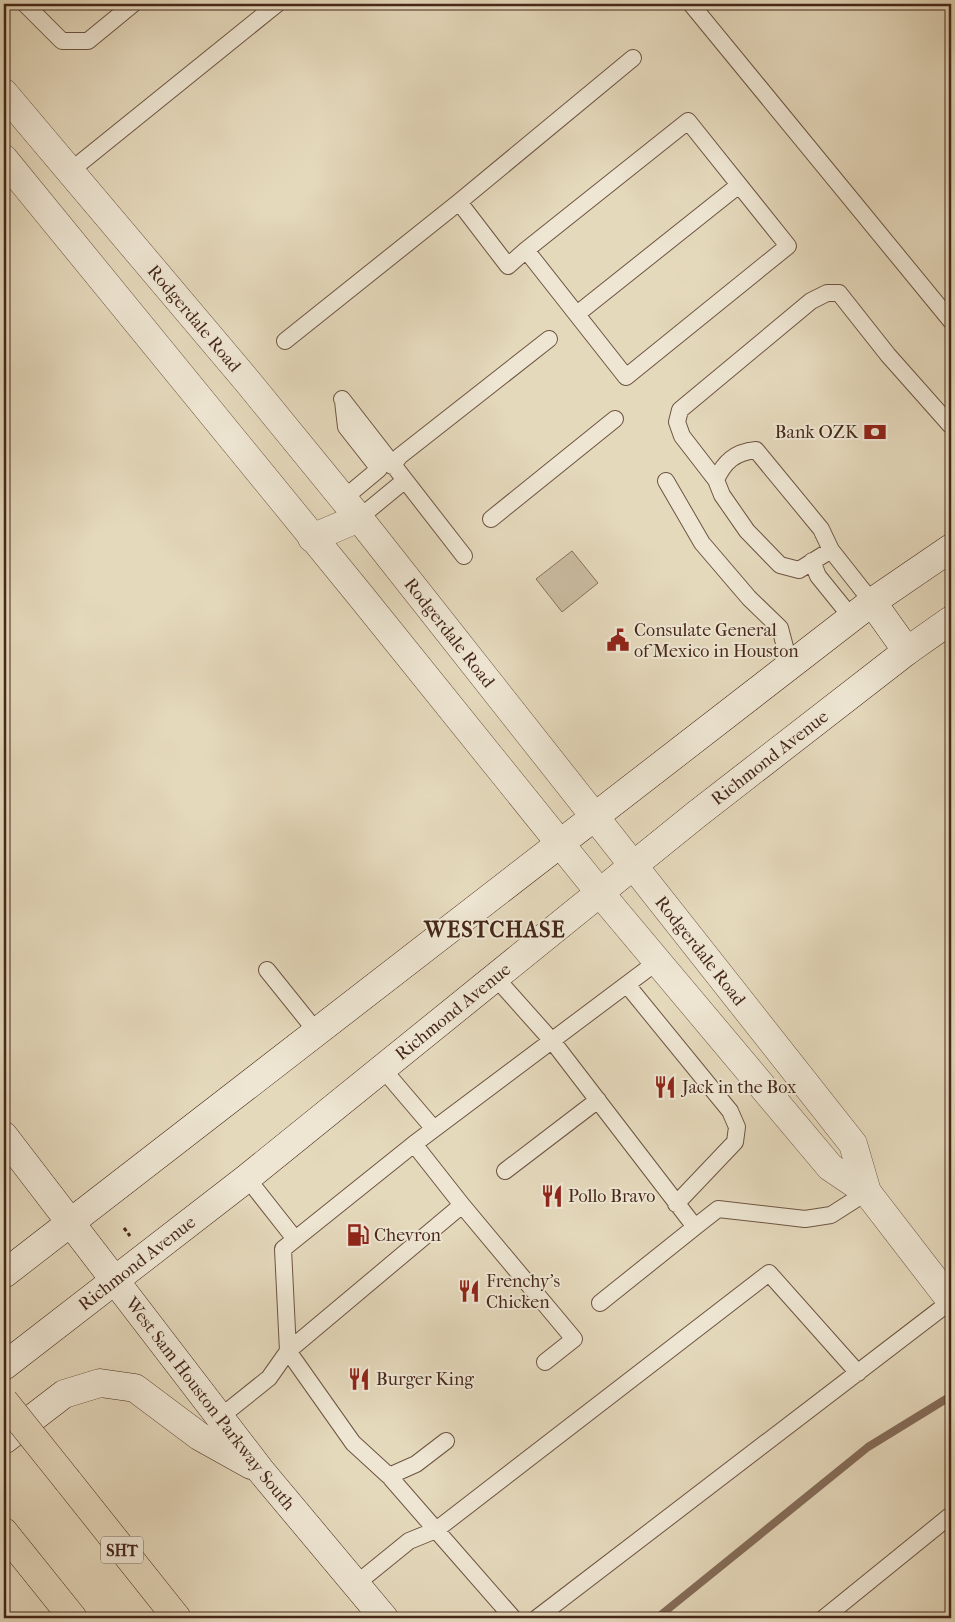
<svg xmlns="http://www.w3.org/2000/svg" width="955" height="1622" viewBox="0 0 955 1622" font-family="'IM FELL French Canon',serif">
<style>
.green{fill:#cabba0;stroke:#88715c}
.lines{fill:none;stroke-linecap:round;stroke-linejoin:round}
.stream{stroke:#856d5a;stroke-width:8}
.service-casing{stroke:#6e5442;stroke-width:18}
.tertiary-casing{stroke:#6e5442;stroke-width:29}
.secondary-casing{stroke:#462719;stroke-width:29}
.motorway-casing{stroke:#462719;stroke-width:29}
.path{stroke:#462719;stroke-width:3;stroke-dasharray:4 2.5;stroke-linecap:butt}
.service{stroke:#eee6d3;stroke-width:16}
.tertiary{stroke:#eee6d3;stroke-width:28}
.secondary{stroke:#eee6d3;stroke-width:28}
.motorway{stroke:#e5d9bc;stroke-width:28}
.motorway-bridge-casing{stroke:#462719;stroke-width:29;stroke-linecap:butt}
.motorway-bridge{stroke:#e5d9bc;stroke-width:28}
.labels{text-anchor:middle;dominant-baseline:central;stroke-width:4;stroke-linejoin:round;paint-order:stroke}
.shield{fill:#eee6d3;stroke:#786051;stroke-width:1}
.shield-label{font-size:16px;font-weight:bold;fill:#462719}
.street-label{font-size:18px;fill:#462719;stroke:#eee6d3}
.poi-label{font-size:18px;fill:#462719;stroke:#eee6d3;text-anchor:start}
.district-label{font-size:22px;font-weight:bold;letter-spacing:1px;fill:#462719;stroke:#eee6d3}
</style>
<rect width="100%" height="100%" fill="#e5d9bc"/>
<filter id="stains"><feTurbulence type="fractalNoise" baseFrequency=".004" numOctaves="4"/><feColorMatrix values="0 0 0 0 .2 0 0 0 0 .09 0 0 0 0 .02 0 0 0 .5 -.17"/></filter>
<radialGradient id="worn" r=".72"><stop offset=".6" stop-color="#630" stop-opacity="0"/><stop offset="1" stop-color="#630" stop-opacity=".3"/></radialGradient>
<!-- green -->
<path class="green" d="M572 551 598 583 562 612 536 579Z"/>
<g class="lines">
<!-- stream -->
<path class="stream" d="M657 1618 868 1447 951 1396"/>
<defs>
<path id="service" d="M25 4 62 41H88L133 4
M691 4 951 321
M69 172 277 4
M459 202 508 266 526 250 688 121 788 246 626 377 526 250
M577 314 739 185
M285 341 459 202 633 58
M342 399 464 556
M343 401 346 427 379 469 343 499
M392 466 400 456 549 339
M716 480 682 436 677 422 680 410 811 301 827 293H839L888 355 951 426
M666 481 702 543 749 598 780 628 790 666
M359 518 404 481
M491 519 615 419
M831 550 799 570 780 565 747 531 722 495 716 480C724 462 735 452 756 450L821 529 831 550 872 602
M812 561 818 576 852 618
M658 961 414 1144 283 1249 288 1351 353 1443 389 1476 436 1530 769 1273 858 1373
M267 970 316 1031
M495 977 553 1042 695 1227 718 1209 805 1219 831 1215 867 1192
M628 986 730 1111 737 1127 735 1142 676 1204
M382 1068 434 1129
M505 1171 598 1100
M247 1178 295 1239
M462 1205 574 1339 545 1362
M600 1303 695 1227
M219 1418 269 1378 288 1351 462 1205 414 1144
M389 1476 416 1464 446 1441
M356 1584 409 1541 436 1530 513 1618
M537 1618 951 1301
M824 1618 951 1515"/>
<g id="tertiary">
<path id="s1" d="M4 93 248 382 359 518 853 1144 867 1192"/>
<path d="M4 159 360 595 600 893 830 1167 867 1192 951 1301"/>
<path d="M312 538 359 518"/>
</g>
<g id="secondary">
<path d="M872 602 907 651"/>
<path id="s2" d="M4 1136 261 1471 384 1618"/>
<path d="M4 1274 872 602 951 548"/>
<path id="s3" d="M4 1366 247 1178 697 814 907 651 951 620"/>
<path d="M4 1440 64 1394 100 1383 135 1388 199 1436 251 1465"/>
</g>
<path id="motorway" d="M68 1481 177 1618
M4 1532 73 1618"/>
</defs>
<!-- service casing -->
<use href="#service" class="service-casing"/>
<!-- tertiary casing -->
<use href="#tertiary" class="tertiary-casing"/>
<!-- secondary casing -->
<use href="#secondary" class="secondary-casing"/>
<!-- motorway casing -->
<use href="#motorway" class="motorway-casing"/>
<!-- path -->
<path class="path" d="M124 1228 130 1236"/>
<!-- service -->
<use href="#service" class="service"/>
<!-- tertiary -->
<use href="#tertiary" class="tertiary"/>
<!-- secondary -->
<use href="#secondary" class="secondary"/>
<!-- motorway -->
<use href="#motorway" class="motorway"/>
<defs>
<path id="motorway-bridge" d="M4 1401 68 1481"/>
</defs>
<!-- motorway-bridge casing -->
<use href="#motorway-bridge" class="motorway-bridge-casing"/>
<!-- motorway-bridge -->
<use href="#motorway-bridge" class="motorway-bridge"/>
</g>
<!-- icons -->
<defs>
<symbol id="bank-bare" viewBox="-9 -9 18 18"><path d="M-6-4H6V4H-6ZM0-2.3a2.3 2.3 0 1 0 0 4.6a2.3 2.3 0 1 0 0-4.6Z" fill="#8f2418" stroke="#eee6d3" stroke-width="2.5" paint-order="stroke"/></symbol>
<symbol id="civic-bare" viewBox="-9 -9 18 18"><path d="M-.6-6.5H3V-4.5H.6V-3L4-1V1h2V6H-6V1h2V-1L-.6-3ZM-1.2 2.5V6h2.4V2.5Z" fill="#8f2418" stroke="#eee6d3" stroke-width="2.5" paint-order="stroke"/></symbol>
<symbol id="restaurant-bare" viewBox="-9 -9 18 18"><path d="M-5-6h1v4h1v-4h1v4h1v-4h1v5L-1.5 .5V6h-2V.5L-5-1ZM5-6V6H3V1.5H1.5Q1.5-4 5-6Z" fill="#8f2418" stroke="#eee6d3" stroke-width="2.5" paint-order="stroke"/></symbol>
<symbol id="fuel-bare" viewBox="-9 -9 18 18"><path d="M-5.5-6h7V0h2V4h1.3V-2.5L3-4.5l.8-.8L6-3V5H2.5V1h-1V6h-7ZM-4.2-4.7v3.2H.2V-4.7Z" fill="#8f2418" stroke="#eee6d3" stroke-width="2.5" paint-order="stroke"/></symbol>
</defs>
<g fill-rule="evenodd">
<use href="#bank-bare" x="859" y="416" width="32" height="32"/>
<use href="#civic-bare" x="602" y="624" width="32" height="32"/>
<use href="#restaurant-bare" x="649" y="1071" width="32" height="32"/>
<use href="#restaurant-bare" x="536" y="1180" width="32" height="32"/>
<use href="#fuel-bare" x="342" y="1219" width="32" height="32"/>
<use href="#restaurant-bare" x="453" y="1275" width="32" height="32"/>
<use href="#restaurant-bare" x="343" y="1363" width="32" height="32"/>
</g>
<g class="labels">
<!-- shield labels -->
<rect class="shield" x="101" y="1536.5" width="42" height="27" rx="4"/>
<g class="shield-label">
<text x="122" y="1550">SHT</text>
</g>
<!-- street labels -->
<g class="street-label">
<text stroke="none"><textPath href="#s1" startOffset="295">Rodgerdale Road</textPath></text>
<text stroke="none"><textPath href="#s1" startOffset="700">Rodgerdale Road</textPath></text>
<text stroke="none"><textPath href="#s3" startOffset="978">Richmond Avenue</textPath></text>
<text stroke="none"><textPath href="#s1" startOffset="1105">Rodgerdale Road</textPath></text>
<text stroke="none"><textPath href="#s3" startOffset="572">Richmond Avenue</textPath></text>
<text stroke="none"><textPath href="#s3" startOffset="168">Richmond Avenue</textPath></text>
<text stroke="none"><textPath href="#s2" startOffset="338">West Sam Houston Parkway South</textPath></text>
</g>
<!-- poi labels -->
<g class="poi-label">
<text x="858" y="432" text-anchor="end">Bank OZK</text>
<text x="634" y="630">Consulate General<tspan x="634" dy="21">of Mexico in Houston</tspan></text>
<text x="682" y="1087">Jack in the Box</text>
<text x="568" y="1196">Pollo Bravo</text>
<text x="374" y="1235">Chevron</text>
<text x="486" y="1281">Frenchy's<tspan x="486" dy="21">Chicken</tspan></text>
<text x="376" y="1379">Burger King</text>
</g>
<!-- district labels -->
<g class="district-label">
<text x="495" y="930">WESTCHASE</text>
</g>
</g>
<!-- margin -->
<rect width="955" height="1622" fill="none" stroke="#e5d9bc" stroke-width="20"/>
<rect x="5" y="5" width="945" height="1612" fill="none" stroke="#462719" stroke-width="2.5"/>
<rect x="10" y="10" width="935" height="1602" fill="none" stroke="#462719"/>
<rect width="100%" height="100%" filter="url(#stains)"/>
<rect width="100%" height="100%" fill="url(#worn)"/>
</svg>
